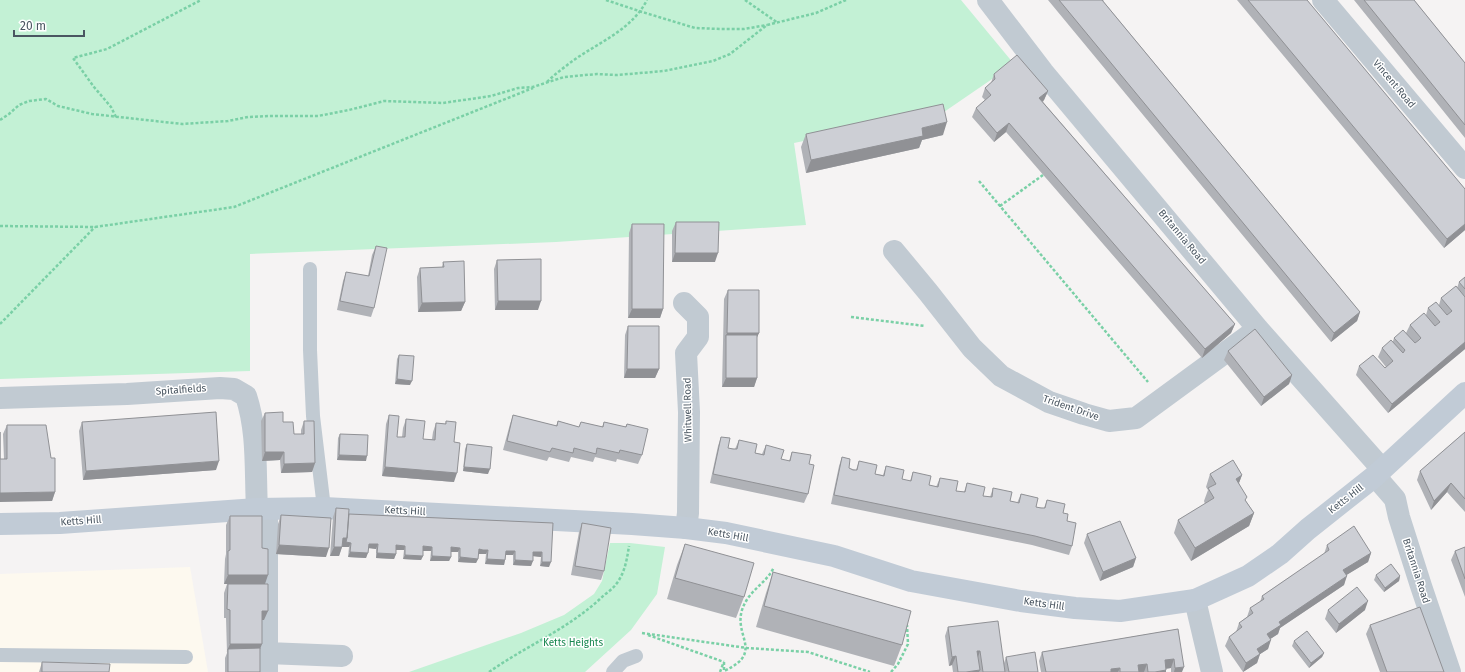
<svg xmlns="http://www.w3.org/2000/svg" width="1465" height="672" viewBox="0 0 1465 672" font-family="'Fira Sans',sans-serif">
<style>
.commercial{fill:#fdf9ef}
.green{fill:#c3f1d5}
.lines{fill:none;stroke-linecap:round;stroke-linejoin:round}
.path{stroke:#7ad0a6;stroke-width:2.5;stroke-dasharray:3 2;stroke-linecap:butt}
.lane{stroke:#c1cad2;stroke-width:14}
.street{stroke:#c1cad2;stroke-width:22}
.secondary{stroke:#c1cbd6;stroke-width:22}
.wall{fill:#b0b2b7}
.shaded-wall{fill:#909195}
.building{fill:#cdcfd5;stroke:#909195}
.labels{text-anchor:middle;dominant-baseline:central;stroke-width:3;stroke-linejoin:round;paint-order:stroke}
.street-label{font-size:10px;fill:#4a5661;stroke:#fff}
.park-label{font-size:10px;fill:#17864f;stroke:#fff}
</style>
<rect width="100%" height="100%" fill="#f5f3f3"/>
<!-- commercial -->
<path class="commercial" d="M190 567 208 672H0V574Z"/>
<!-- green -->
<path class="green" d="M0 0H961L1014 64 944 112 794 143 806 225 556 242 250 254V371L0 379Z
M610 543H630L665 547 657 594 631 630 585 672H409L521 633 564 615 594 594 602 581Z"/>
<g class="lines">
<!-- path -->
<path class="path" d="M606 0 639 11 695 28 721 29H744L767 25
M745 0 778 23
M547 82C553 76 559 71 566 66 593 44 630 33 647 0
M116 117 111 107 94 87 73 58 107 49 201 0
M0 120 9 114 19 105 29 101 46 99 58 106 92 114 182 124 228 121 248 117 269 116H318L349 110 384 101 443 103 491 96 518 88 533 87 564 77 597 74 617 75 664 71 713 61 730 54 767 25 816 13 846 0
M979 181 1148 382
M1000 206 1043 175
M0 226 95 227 234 207 533 88
M851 317 925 326
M0 324 95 227
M642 633 747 648 808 652 870 672
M648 635 724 662
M724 662V671C768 651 728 634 745 603 752 589 768 581 774 567
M489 672C526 646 568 629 601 598 606 593 613 589 617 583 625 572 627 559 629 546
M720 672 723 664
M891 672 898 664 908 644 907 625"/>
<!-- lane -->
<path class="lane" d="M310 269V350L313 416 324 508
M0 655 186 657
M613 672 623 661 636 656"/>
<!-- street -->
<path class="street" d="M988 0 1043 72 1258 329 1382 469
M1323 0 1465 168
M894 251 928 292 972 348 1001 376 1049 402 1084 414 1109 421 1136 418 1252 333
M684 303 698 317V337L686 353 689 412 688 513 686 528
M0 398 127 394 220 388 234 389 246 396C258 432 255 471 257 509
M1375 476 1395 499 1399 517 1421 586 1450 672
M267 509V653L342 656
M1195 600 1212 672
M267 672V653"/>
<!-- secondary -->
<path class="secondary" d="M0 524 60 523 257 509 324 508 632 524 686 528 726 533 834 556 911 581 1021 601 1075 608 1120 611 1195 600 1248 576 1280 554 1308 529 1375 476 1465 393"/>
</g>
<!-- wall -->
<path class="wall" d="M1048 0H1104L1103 1 1360 312 1357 321 1331 342Z
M1237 0H1307L1465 189V230L1444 248Z
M1354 0H1414L1465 63V138Z
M994 74 1048 91 1044 100 1043 102 1235 324 1231 333 1202 358 1006 132 994 142 972 117 976 108 985 100 982 97 985 88 991 83Z
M806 134 943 135 922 140 919 148 806 173 801 147Z
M676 222 715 262H672V231Z
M632 224 663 309 660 318H628L629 233Z
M376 246 374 308 371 317 337 310 343 281 346 272 368 276 372 255Z
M497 260 538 310H495L494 269Z
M443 262 465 302 461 311 418 312 417 277 420 268 442 267Z
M1465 277V349L1388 413 1356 375 1359 366 1385 368 1386 367 1378 357 1382 348 1393 341 1394 338 1406 333 1410 325 1426 315 1428 308 1439 305 1441 298 1457 288 1459 282Z
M728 290 759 333 757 336V378L754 387H722L724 299Z
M628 326 659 369 655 378H624L625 335Z
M1228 351 1292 375 1289 384 1261 406 1224 360Z
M399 355 410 385 395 384 397 359Z
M265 413 283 422 294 434H301V430L304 421 315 463 312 472 281 473 280 460 262 461 261 421Z
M389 415 397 437H402L403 428 406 419 423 439H432L433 432 436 423 445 424 446 421 454 442V482L382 476 386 424Z
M513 415 556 426 558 421 579 427 581 422 602 427 604 422 625 427 627 424 642 455 638 464 617 459 616 462 595 457 593 462 571 457 569 462 549 457 547 461 503 450 510 424Z
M82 422 216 470 83 480 79 431Z
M7 425 55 492 52 501 0 459H4L3 434Z
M1465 432V512L1447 492 1431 510 1417 480 1420 471Z
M340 434 366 461 337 460 338 438Z
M721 437 728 448 735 449 739 440 755 453 762 454 766 445 781 459 789 461 792 452 809 464 808 494 804 503 710 483 718 446Z
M467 444 488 474 463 471 465 449Z
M842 457 849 468 856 470 859 461 875 474 883 475 886 466 902 479 910 481 913 472 929 485 936 487 940 478 956 491 964 492 967 483 983 496 990 497 993 488 1010 501 1017 503 1021 494 1036 507 1044 508 1047 500 1063 513 1067 521 1072 546 1069 555 1032 545 831 504 839 466Z
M1210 474 1242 475 1239 483 1246 501 1254 513 1249 526 1191 561 1174 533 1178 520 1205 504 1204 501 1208 490 1206 487Z
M336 508 349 514 553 523 549 567 540 566 541 557 533 556 531 566 513 565V555H506L504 565 485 564 486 554H478V559L476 563 458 562V552H451V557L449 561H430L431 551H423V556L421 560 403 559 404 550H396V554L394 559 376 558V549L371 548H368L366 558 348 557 349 547H342L339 556H330L333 517Z
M281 515 326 557 276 554 278 524Z
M230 516 262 548 265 584 264 620H262L260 648V672H225V658L227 653 226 618H224V593L227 584H224L225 559 226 554V525Z
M582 523 604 571 601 580 571 575 579 532Z
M1087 534 1136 558 1133 567 1100 581 1084 543Z
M685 544 744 597 736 618 667 599 677 565Z
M1327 545 1371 553 1368 562 1346 575 1344 585 1280 628 1278 634 1270 639 1268 649 1260 654 1257 663 1243 672 1225 646 1229 637 1236 632 1239 623 1247 617 1250 608 1260 602 1262 596 1324 554Z
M1465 547V597L1451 560 1455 551Z
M773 572 902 645 894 666 756 627 766 593Z
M1376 575 1400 576 1399 581 1384 592 1374 580Z
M1328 610H1365L1336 633 1325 619Z
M1370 625 1444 672H1380L1366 634Z
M948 627 1004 663 1006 657 1038 672H953L952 665 949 666 945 636Z
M1178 629 1182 672H1171V668L1166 669V672H1041L1039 661 1042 652Z
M1294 641 1324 653 1322 657 1309 668 1292 646Z
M42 662 109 672H39Z"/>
<!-- shaded-wall -->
<path class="shaded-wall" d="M1048 91 1044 100 1036 107 1039 98Z
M947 122 943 135 922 140 919 148 806 173 811 160 922 128Z
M1009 123 1006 132 994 142 997 133Z
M1465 224V230L1444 248 1447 239Z
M675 253H718L715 262H672Z
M498 301H541L538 310H495Z
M465 302 461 311 418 312 422 303Z
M632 309H663L660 318H628Z
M1360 312 1357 321 1331 342 1334 333Z
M1235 324 1231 333 1202 358 1205 349Z
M727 333H759L755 342 726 335 724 342Z
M1465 342V349L1388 413 1392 404Z
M627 369H659L655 378H624Z
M1292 375 1289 384 1261 406 1264 397Z
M726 378H757L754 387H722Z
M397 379 412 381 410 385 395 384Z
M265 452H284L280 460 262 461Z
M339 455 367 456 366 461 337 460Z
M219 461 216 470 83 480 86 471Z
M315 463 312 472 281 473 284 464Z
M385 467 457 473 454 482 382 476Z
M464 467 490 469 488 474 463 471Z
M1242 475 1237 488 1236 479Z
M1451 483 1447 492 1431 510 1434 501Z
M55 492 52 501 0 502V493Z
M1254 513 1249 526 1191 561 1195 548Z
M343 538H347L351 543 349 547H340Z
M369 544H378L376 549 367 548Z
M279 545 329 548 326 557 276 554Z
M396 545 405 546 404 550H395Z
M423 546 432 547 431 551H422Z
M334 547H342L339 556H330Z
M451 547 460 548 458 552H450Z
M479 549 488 550 486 554H477Z
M506 551H515L513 555H504Z
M350 552 368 553 366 558 348 557Z
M533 552H542L541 557 532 556Z
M377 553 396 554 394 559 376 558Z
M1371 553 1368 562 1340 579 1343 570Z
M405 555 423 556 421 560 403 559Z
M432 556 451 557 449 561H430Z
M460 557 478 559 476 563 458 562Z
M1136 558 1133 567 1100 581 1103 572Z
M487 559 505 560 504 565 485 564Z
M515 560 533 561 531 566 513 565Z
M542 562H551L549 567 540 566Z
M228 575H268L265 584H224Z
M1347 576 1344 585 1280 628 1278 634 1264 643 1267 634 1279 622Z
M1400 576 1399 581 1384 592 1385 588Z
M1368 601 1365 610 1336 633 1339 624Z
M262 611H268L264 620H259Z
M1271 640 1268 649 1254 658 1257 649Z
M230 644H262L259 652 228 649 226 653Z
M977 651H980L977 660Z
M1324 653 1322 657 1309 668 1311 663Z
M1260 654 1257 663 1243 672 1246 663Z
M956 656 952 665 949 666 952 657Z
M1174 659 1171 668 1162 669 1165 660Z
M1147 664 1144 672H1136L1138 665Z
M1184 667 1182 672H1174L1175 668Z
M1120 668 1118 672H1110L1111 669Z
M980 670 979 672H966Z
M1166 670V672H1155Z"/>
<!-- building -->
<path class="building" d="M1059 0H1102L1360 312 1334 333Z
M1248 0H1307L1465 189V224L1447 239Z
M1364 0H1414L1465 63V125Z
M1017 55 1048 91 1039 98 1235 324 1205 349 1009 123 997 133 976 108 991 95 985 88 995 79 994 74Z
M943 104 947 122 922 128 923 136 811 160 806 134Z
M676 222H719L718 253H675Z
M632 224H664L663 309H632Z
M376 246 387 248 374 308 340 301 346 272 369 276Z
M541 259V301H498L497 260Z
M464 261 465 302 422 303 420 268 444 267 443 262Z
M1465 277V289L1459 282Z
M1456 286 1465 297V342L1392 404 1359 366 1373 355 1385 368 1393 361 1382 348 1391 340 1403 353 1405 350 1394 338 1403 330 1415 343 1419 340 1421 338 1410 325 1424 313 1435 326 1440 322 1428 308 1436 302 1447 315 1452 311 1441 298Z
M728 290H759V333H727Z
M628 326H659V369H627Z
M1255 329 1292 375 1264 397 1228 351Z
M726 335H757V378H726Z
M399 355 414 356 412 381 397 379Z
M216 412 219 461 86 471 82 422Z
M283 412V422H293L294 434H304V421H314L315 463 284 464V452H265V413Z
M389 415 399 416 397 437H405L406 419 425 421 423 439 435 440 436 423 446 424V421L456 422 454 442 460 443 457 473 385 467Z
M513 415 557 426 558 421 579 427 581 422 603 427 604 422 626 427 627 424 648 429 642 455 620 450 619 453 597 448 596 454 574 448 573 453 552 448 550 452 507 441Z
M7 425H46L51 458H55V492L0 493V432V459H7Z
M1465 432V499L1451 483 1434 501 1420 471Z
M340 434 368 435 367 456 339 455Z
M721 437 730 438 728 448 733 449H737L739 440 757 444 755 453 764 455 766 445 784 450 781 459 790 461 792 452 811 455 809 464 814 465 808 494 713 474Z
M467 444 492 447 490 469 464 467Z
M842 457 850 459 849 468 853 470H857L859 461 877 465 875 474 884 476 886 466 904 470 902 479 911 481 913 472 931 476 929 485 938 487 940 478 958 481 956 491 965 492 967 483 985 487 983 496 992 497 993 488 1012 492 1010 501 1015 502 1019 503 1021 494 1038 498 1036 507 1041 508H1045L1047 500 1065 504 1063 513 1068 514 1067 521 1076 523 1072 546 1035 536 834 495Z
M1233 460 1242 475 1236 479 1247 497 1245 500 1254 513 1195 548 1178 520 1214 498 1208 488 1216 484 1210 474Z
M336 508 349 509 347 538H343L342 547H334Z
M349 514 553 523 551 562H542V552H533V561L515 560V551H506L505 560 487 559 488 550H483L479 549 478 559 460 557V548L451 547V557L432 556V547L423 546V556L405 555V546L396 545V554L377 553 378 544H369L368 553 350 552 351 543 346 542 347 538Z
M281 515 331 518 329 548 279 545Z
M230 516H262V548L268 549V575H228V551L230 550Z
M1120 521 1136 558 1103 572 1087 534Z
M582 523 611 528 604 571 575 566Z
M1354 526 1371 553 1343 570 1347 576 1279 622 1281 625 1267 634 1271 640 1257 649 1260 654 1246 663 1229 637 1242 627 1239 623 1253 613 1250 608 1264 599 1262 596 1329 550 1327 545Z
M685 544 754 563 744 597 675 578Z
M1465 547V579L1455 551Z
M1391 564 1400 576 1385 588 1376 575Z
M773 572 911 611 902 645 764 606Z
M228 584H268V611H262V644H230V610L227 609Z
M1357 587 1368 601 1339 624 1328 610Z
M1420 607 1444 672H1387L1370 625Z
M998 621 1005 672H983L980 651H977L980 670 966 672H958L956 656 952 657 948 627Z
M1178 629 1184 667 1175 668 1174 659 1165 660 1166 670 1155 672H1148L1147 664 1138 665 1139 672H1120V668L1111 669V672H1046L1042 652Z
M1307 631 1324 653 1311 663 1294 641Z
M260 648V672H228V649Z
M1035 652 1038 672H1009L1006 657Z
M42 662 110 664 109 672H42Z"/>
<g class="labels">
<!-- street labels -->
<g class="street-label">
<text transform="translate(1394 84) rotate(50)">Vincent Road</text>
<text transform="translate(1182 237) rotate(50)">Britannia Road</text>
<text transform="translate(181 390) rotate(-4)">Spitalfields</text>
<text transform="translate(1071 408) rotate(19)">Trident Drive</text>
<text transform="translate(688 410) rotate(-91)">Whitwell Road</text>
<text transform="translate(1346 499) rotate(-38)">Ketts Hill</text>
<text transform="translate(405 511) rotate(3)">Ketts Hill</text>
<text transform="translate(81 521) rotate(-4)">Ketts Hill</text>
<text transform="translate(728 535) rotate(10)">Ketts Hill</text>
<text transform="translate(1416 571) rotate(72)">Britannia Road</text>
<text transform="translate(1044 604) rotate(8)">Ketts Hill</text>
</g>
<!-- park labels -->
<g class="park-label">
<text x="573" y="643">Ketts Heights</text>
</g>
</g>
<!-- scale -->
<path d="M14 30v6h70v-6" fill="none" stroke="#4a5661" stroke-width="2"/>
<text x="20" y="30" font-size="12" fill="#4a5661" stroke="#ffffff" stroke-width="3" paint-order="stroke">20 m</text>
</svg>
